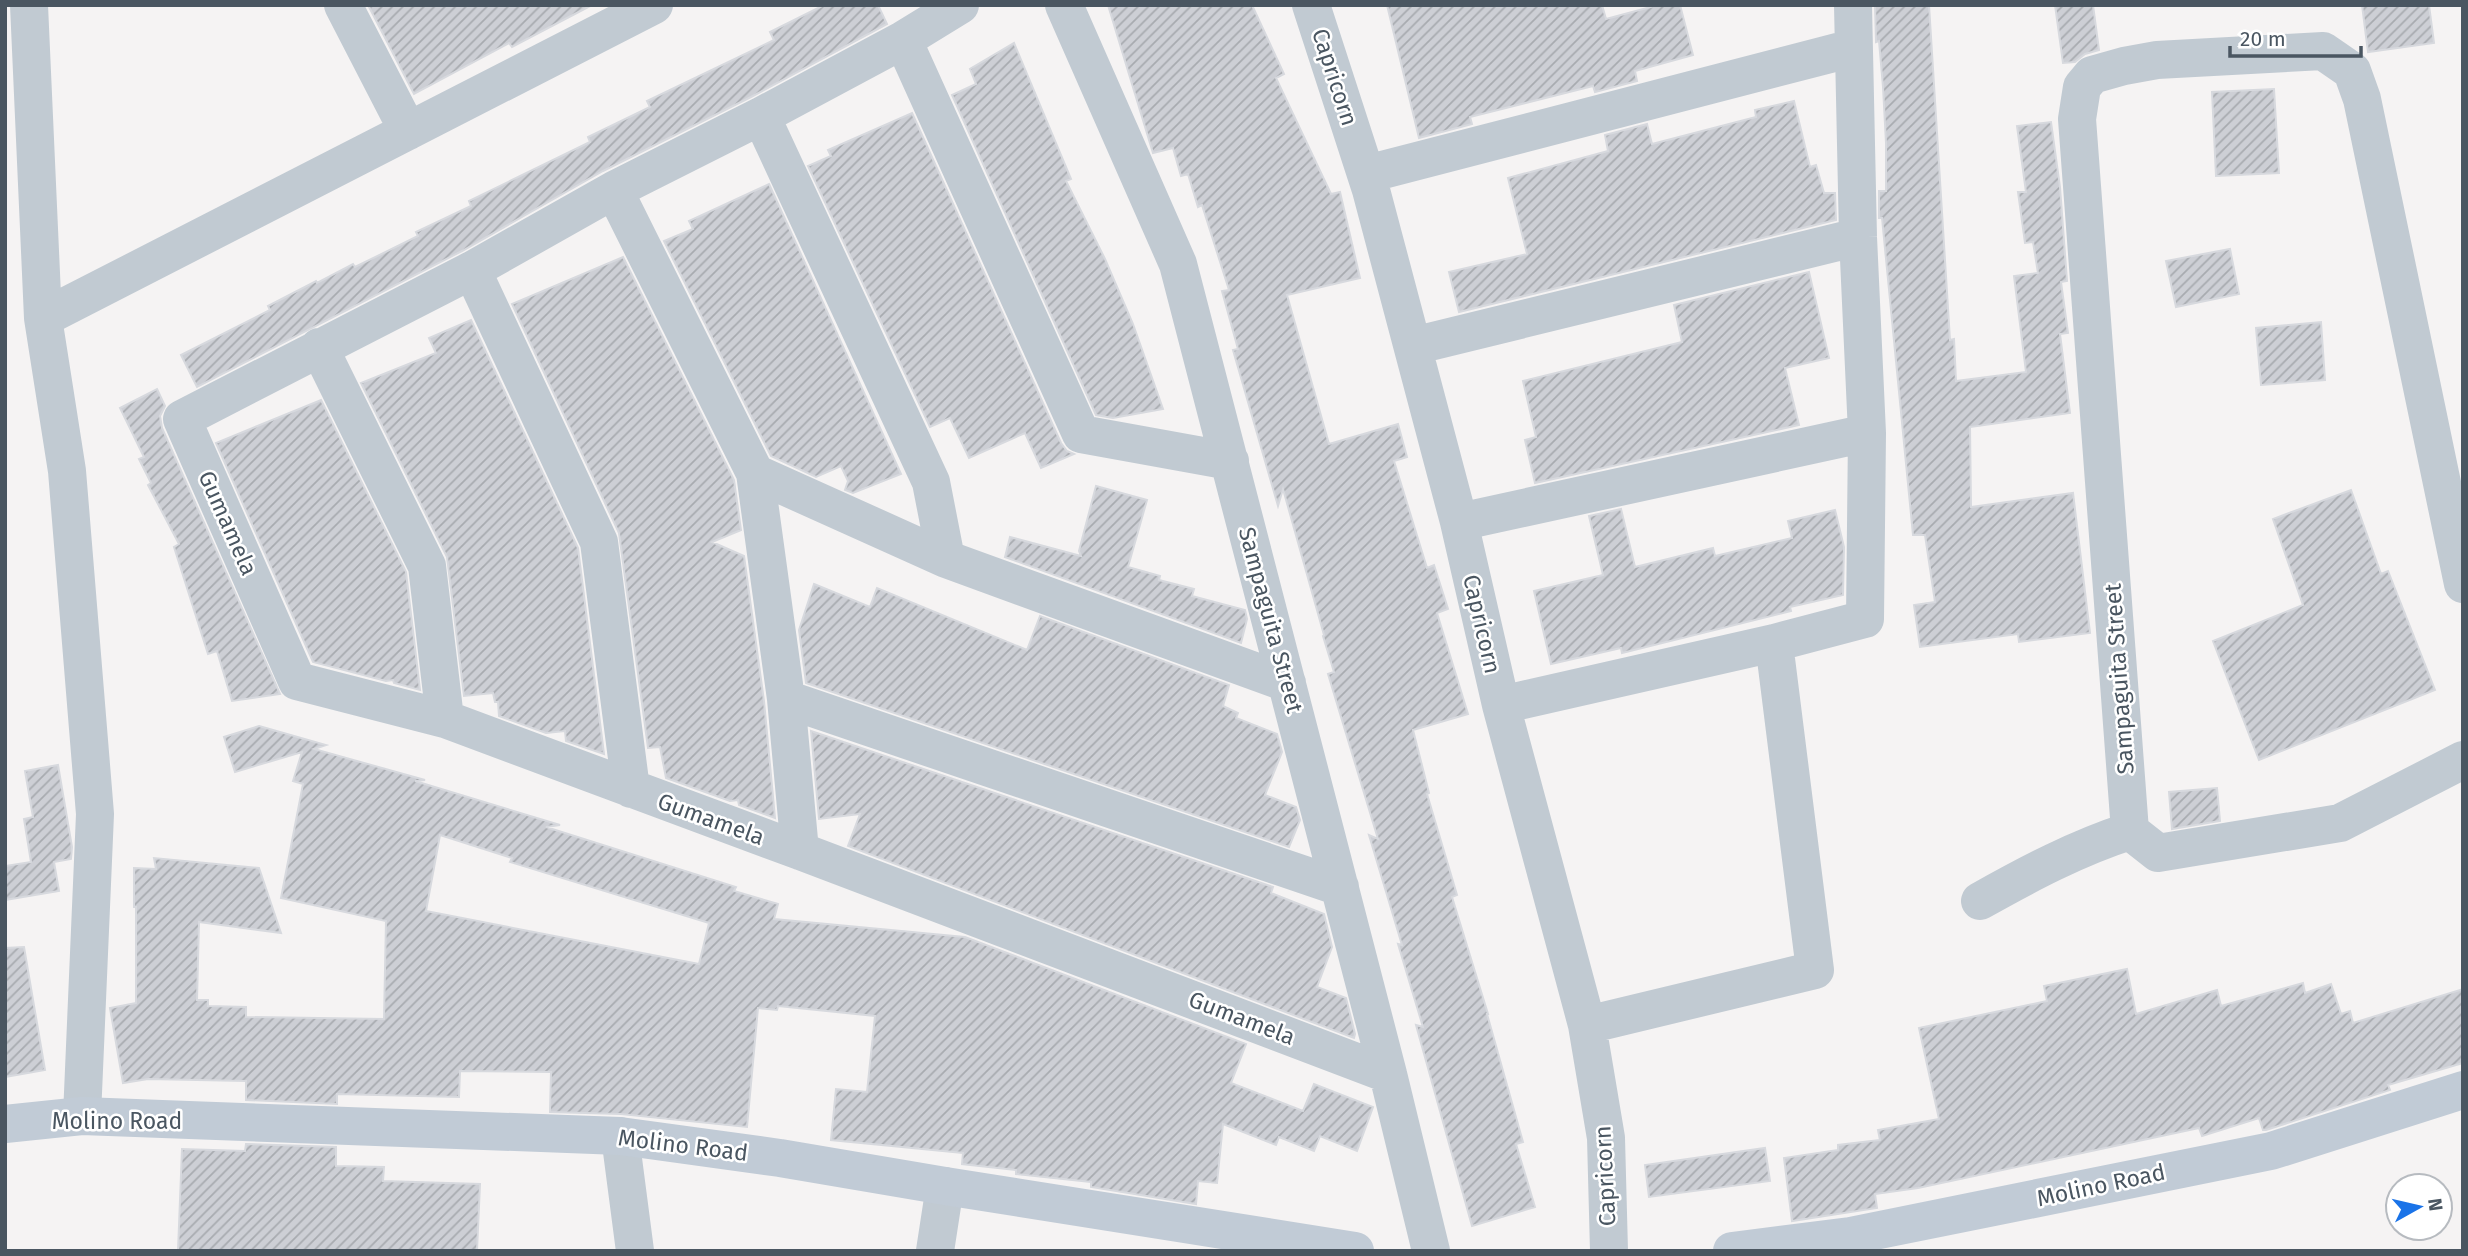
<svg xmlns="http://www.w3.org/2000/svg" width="2468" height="1256" viewBox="0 0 2468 1256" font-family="'Fira Sans',sans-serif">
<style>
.building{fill:url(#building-hatch);stroke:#d7d9de;stroke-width:2;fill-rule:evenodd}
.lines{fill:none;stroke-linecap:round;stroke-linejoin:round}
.minor{stroke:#c1cad2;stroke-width:38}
.secondary{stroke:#c1cbd6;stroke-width:38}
.labels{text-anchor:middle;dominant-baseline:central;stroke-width:5;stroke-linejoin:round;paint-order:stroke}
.street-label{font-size:23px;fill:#4a5661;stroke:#fff}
</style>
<defs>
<pattern id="building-hatch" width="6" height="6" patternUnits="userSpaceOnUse" patternTransform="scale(1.75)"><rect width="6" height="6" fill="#cdcfd5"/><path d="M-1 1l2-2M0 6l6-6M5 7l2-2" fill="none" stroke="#a8abb0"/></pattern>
</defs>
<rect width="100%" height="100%" fill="#f5f3f3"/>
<!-- building -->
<path class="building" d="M368 5H592L512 47 509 43 414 94Z
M824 5H878L887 24 751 97 603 171 462 251 197 387 181 355 270 310 268 306 316 281 317 283 353 264 355 267 418 236 416 232 471 206 469 201 590 142 588 137 650 107 647 101 774 40 770 32Z
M1108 5H1252L1284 74 1276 78 1331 194 1340 192 1360 278 1287 295 1329 444 1398 424 1407 457 1394 461 1427 568 1434 565 1448 609 1437 613 1468 714 1413 730 1429 793 1427 794 1457 895 1452 897 1488 1014H1487L1523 1142 1516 1144 1535 1207 1472 1226 1416 1025 1423 1027 1398 944 1402 945 1369 835 1378 839 1328 674 1334 672 1323 636 1324 635 1283 489 1278 506 1233 350 1238 349 1222 291 1229 290 1202 205 1198 207 1188 174 1181 176 1173 148 1153 153Z
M1387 5H1602L1606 19 1658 5H1680L1693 55 1635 71 1637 81 1595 92 1593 86 1470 117 1472 124 1419 138Z
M1875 5H1929L1950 340 1954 339 1956 381 2026 372 2014 276 2038 273 2033 242 2025 243 2018 192H2026L2017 126 2051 122 2060 187 2067 281 2061 282 2068 333 2060 334 2070 413 1970 427 1971 507 2073 493 2090 633 2019 642 2018 634 1920 647 1914 605 1935 602 1925 535H1913L1882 218H1879V191H1886V143L1883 87 1879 41 1876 42Z
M2055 5H2093L2099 50 2085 54 2075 62 2063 63Z
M2362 5H2429L2434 43 2368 52Z
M1014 43 1071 179 1066 181 1105 259 1133 324 1163 409 1113 418 1096 415 952 95 976 84 970 69Z
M2274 89 2279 173 2216 176 2212 92Z
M1794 101 1810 167 1816 165 1824 193H1835L1836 220 1459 312 1449 272 1527 254 1508 178 1608 151 1605 135 1647 124 1652 144 1756 117 1755 110Z
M912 113 1061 443 1067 451 1074 454 1041 468 1025 433 969 458 950 418 930 427 808 166 831 156 828 150Z
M769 184 901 474 853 493 845 490 848 481 841 466 816 477 771 456 664 241 693 229 689 221Z
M2230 249 2239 294 2176 307 2166 261Z
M623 257 734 480 741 530 712 542 744 556 764 701 775 818 739 805 738 800 730 801 666 778 660 747 648 748 619 533 512 304Z
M1809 272 1829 358 1785 368 1799 425 1535 483 1525 440 1536 437 1523 381 1682 342 1674 305Z
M471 320 578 548 604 754 566 741 565 731 546 733 499 716 498 702H495L493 693 464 696 447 557 361 383 436 353 429 338Z
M2321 322 2325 380 2261 385 2256 328Z
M157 389 165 406 160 416 162 428 280 694 232 701 217 651 208 654 174 547 179 544 148 485 151 483 139 459 144 457 120 408Z
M321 400 406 572 420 690 394 683 393 680 386 681 313 662 216 443Z
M1096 486 1147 500 1128 567 1160 576 1159 580 1194 589 1192 596 1245 610 1247 619 1241 643 1005 557 1010 537 1081 556 1079 551Z
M2351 490 2381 574 2388 571 2435 690 2259 760 2213 641 2303 605 2273 519Z
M1621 509 1635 567 1713 548 1715 556 1792 538 1788 521 1835 510 1844 547 1843 595 1790 607 1791 611 1622 653 1621 648 1551 664 1534 591 1603 575 1589 516Z
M814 584 870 607 877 588 1027 650 1040 616 1229 685 1223 706 1238 713 1236 718 1277 734 1282 752 1265 795 1296 807 1300 820 1289 847 806 683 799 630Z
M259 726 326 745 314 749 425 780 415 781 560 825 546 827 736 887 734 891 778 904 774 919 965 937 1246 1044 1231 1083 1303 1111 1314 1084 1373 1107 1357 1151 1320 1136 1314 1151 1279 1137 1276 1145 1223 1124 1217 1183 1198 1181 1196 1204 1091 1187V1182L1016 1174V1170L962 1164 963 1153 831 1140 836 1089 867 1092 875 1016 778 1006 777 1010 758 1008 747 1127 621 1114 550 1112 551 1072 460 1071 459 1097 337 1094V1104L246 1100V1081L148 1079 123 1083 110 1008 136 1003V907H134V868L156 869 154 858 259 868 281 933 199 922 197 1000H208V1006L246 1007V1017L384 1019 386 921 281 898 303 784 293 781 302 752 235 772 224 737ZM440 835 512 858 510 862 709 923 699 964 426 911Z
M811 731 1273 887 1271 893 1324 914 1332 947 1317 987 1346 998 1355 1034 1354 1038 848 846 860 814 819 819Z
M58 765 72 847 71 859 54 862 59 891 5 900V866L31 862 24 819 33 817 25 771Z
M2217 788 2220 821 2172 829 2169 792Z
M24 947 45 1070 5 1077V948Z
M2127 969 2136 1014 2217 990 2221 1006 2303 983 2305 993 2331 984 2341 1014 2350 1011 2353 1023 2463 989V1063L2388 1085 2390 1090 2266 1130H2263L2259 1118 2202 1136 2199 1128 1918 1188 1875 1194 1877 1208 1792 1221 1784 1158 1838 1150V1145L1880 1140 1878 1130 1939 1119 1919 1028 2047 1001 2044 986Z
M246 1144 336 1147V1166L384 1167 383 1181 480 1184 477 1251H178L182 1149 245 1151Z
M1765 1148 1770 1181 1649 1197 1645 1165Z"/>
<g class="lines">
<!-- minor -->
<path class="minor" d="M29 5 43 318 67 471 95 814 82 1116
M343 5 408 131
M960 5 903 40 761 116 614 190 472 270 182 419 297 681 445 719 800 851 1388 1074
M1064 5 1178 264 1388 1074 1431 1251
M1311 5 1371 190 1459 522 1501 705 1587 1025 1606 1138 1609 1251
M903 40 1081 434 1230 461
M761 116 931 482 946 559
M1367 174 1853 48
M614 190 755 473 786 699 800 851
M472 270 599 542 631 789
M43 318 654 5
M1413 346 1858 237
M319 347 427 566 445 719
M755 473 946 559 1287 683
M1459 522 1867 433
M2463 584 2362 99 2352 71 2323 51 2157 60 2124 66 2092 75 2082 87 2077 119 2130 831 2158 853 2340 823 2463 760
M786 699 1340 887
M1501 705 1774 643 1865 619 1867 433 1858 237 1853 5
M1980 901C2028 874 2077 848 2130 831
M1587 1025 1815 970 1774 643
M620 1136 635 1251
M935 1251 945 1186"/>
<!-- secondary -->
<path class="secondary" d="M5 1124 82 1116 620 1136 780 1158 945 1186 1355 1251
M1732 1251 1850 1236 2271 1151 2463 1090"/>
</g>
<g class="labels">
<!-- street labels -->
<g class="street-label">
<text transform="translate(1335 77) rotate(72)">Capricorn</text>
<text transform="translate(228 523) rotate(66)">Gumamela</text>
<text transform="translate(1271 620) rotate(75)">Sampaguita Street</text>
<text transform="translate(1482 624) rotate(77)">Capricorn</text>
<text transform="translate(2119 679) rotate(-94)">Sampaguita Street</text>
<text transform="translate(711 819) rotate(20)">Gumamela</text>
<text transform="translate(1242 1018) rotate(21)">Gumamela</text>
<text x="117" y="1121">Molino Road</text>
<text transform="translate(683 1145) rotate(7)">Molino Road</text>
<text transform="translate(1605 1176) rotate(-93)">Capricorn</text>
<text transform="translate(2101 1185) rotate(-12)">Molino Road</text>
</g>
</g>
<!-- border -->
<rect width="2468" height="1256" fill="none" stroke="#4a5661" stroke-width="14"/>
<!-- north arrow -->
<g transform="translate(2419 1207) rotate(82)"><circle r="33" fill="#ffffff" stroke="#b7bbc0" stroke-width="2"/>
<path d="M0-5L12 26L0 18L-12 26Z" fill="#1a73e8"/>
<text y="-10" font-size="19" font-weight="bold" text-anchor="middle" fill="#4a5661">N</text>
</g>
<!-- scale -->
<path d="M2230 46v10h131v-10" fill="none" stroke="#4a5661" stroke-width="3.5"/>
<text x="2240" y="46" font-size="21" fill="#4a5661" stroke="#ffffff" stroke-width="5" paint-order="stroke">20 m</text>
</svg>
